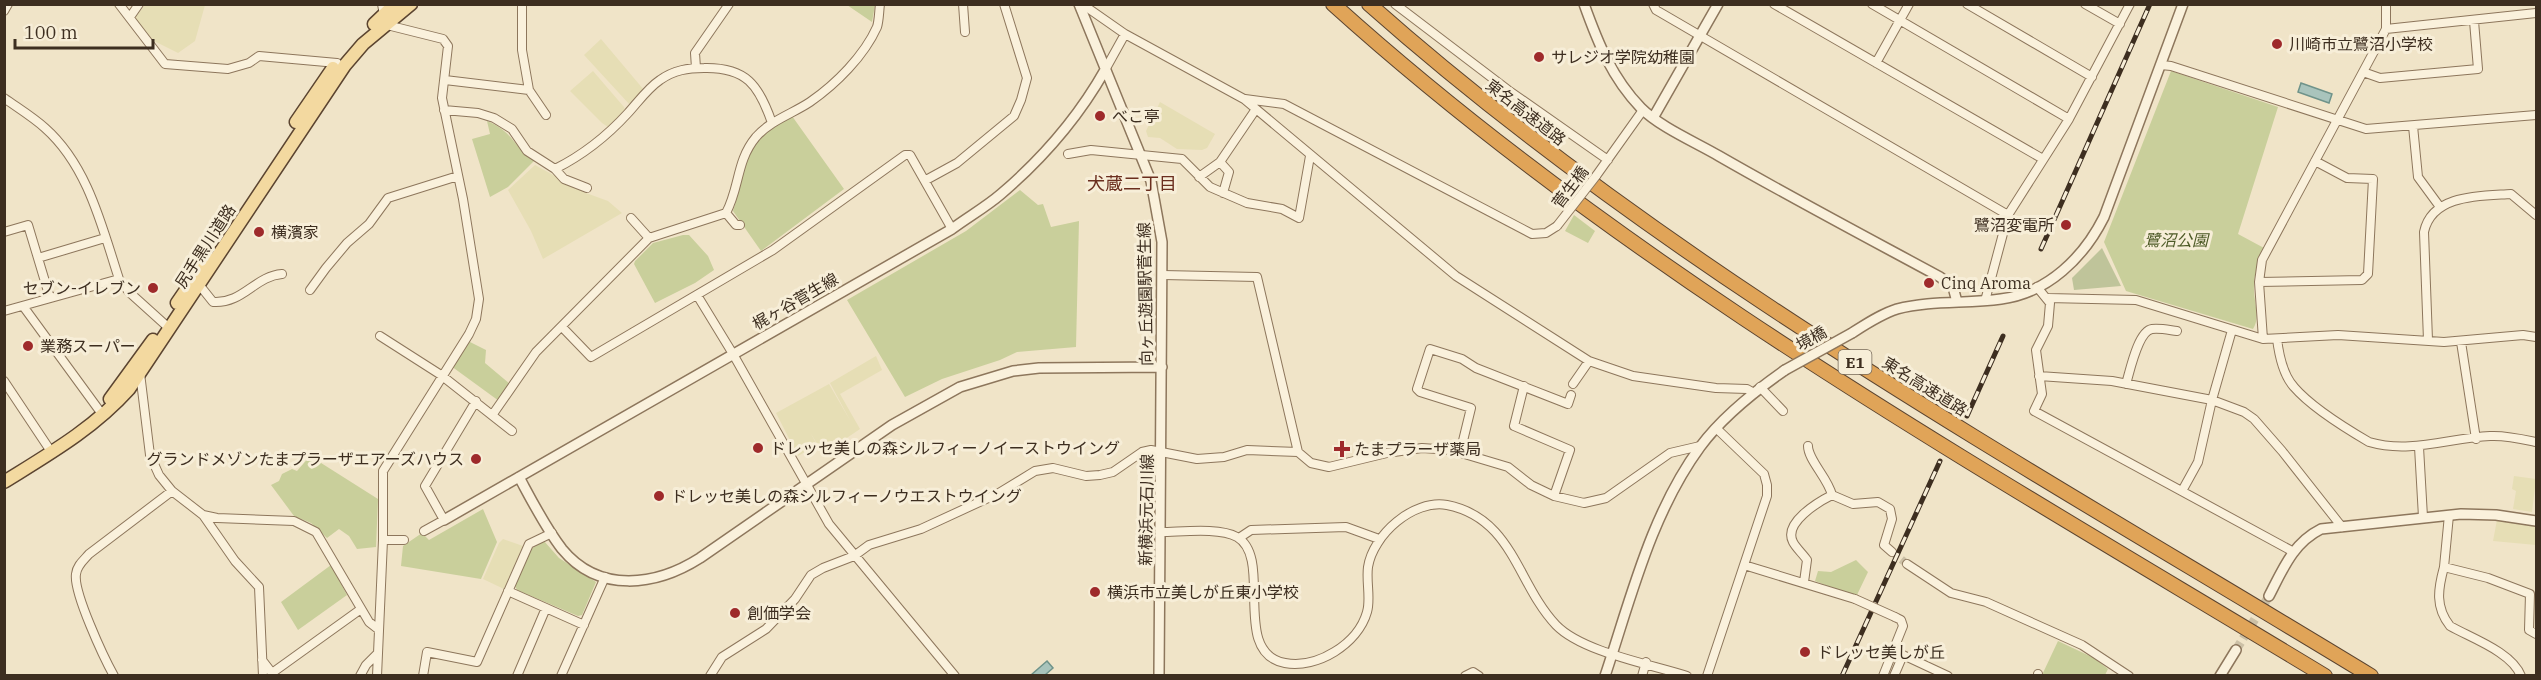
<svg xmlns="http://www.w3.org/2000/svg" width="2541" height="680" viewBox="0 0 2541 680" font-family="'IBM Plex Serif','Noto Sans JP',serif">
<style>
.farmland{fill:#e6deb5}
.green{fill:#c9cf9b}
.cemetery{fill:#bfc49a}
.water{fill:#a9c4bc;stroke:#6f938a;stroke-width:1.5}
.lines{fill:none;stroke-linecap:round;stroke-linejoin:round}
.minor-tunnel{stroke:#ccc0a6;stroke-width:8;stroke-dasharray:8 4;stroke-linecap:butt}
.tertiary-tunnel{stroke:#ccc0a6;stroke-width:9;stroke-dasharray:9 4.5;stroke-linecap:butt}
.minor-casing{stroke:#8d765c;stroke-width:10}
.tertiary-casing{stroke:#8d765c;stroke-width:12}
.primary-casing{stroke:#5b4430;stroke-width:15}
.motorway-casing{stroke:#5b4430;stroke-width:16}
.minor{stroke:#faf1dc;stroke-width:8}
.tertiary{stroke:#faf1dc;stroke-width:9}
.primary{stroke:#f3d9a0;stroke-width:12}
.motorway{stroke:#e0a458;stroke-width:14}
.rail-casing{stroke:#3d2e20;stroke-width:5}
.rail{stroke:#f7eed8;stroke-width:3;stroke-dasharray:9;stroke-linecap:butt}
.minor-bridge-casing{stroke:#8d765c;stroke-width:10;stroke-linecap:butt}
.tertiary-bridge-casing{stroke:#8d765c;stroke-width:12;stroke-linecap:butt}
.minor-bridge{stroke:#faf1dc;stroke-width:8}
.tertiary-bridge{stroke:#faf1dc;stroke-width:9}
.poi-dot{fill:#9e2a2b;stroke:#f7eed8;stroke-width:2}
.labels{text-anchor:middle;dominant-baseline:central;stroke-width:6;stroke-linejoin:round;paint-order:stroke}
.shield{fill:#f7eed8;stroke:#756857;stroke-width:1.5}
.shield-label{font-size:15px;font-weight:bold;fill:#3d2e20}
.poi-label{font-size:16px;fill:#3d2e20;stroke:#f7eed8;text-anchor:start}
.street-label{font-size:16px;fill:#3d2e20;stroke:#f7eed8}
.park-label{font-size:16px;font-style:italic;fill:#4d5a26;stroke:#f7eed8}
.neighbourhood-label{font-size:18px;fill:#6b2e1e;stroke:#f7eed8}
</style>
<rect width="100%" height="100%" fill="#f0e4c8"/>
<!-- farmland -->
<path class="farmland" d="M145 5H205L195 41 178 53 150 39 134 19Z
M601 39 644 90 630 105 584 55Z
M593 71 624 107 625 110 608 127 602 123 570 91Z
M1160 102 1215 134 1207 148 1202 150 1177 149 1160 138 1148 137 1146 131Z
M535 165 586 193 608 201 622 213 543 259 531 231 508 190Z
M876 356 882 370 840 394 860 429 823 454 810 432 817 445 798 456 776 413 829 384 851 422 830 383Z
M2514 476 2536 479 2532 512 2513 509 2516 491 2512 489Z
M2497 520 2536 526V545L2493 541Z
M503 539 523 546 504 589 483 579 499 543Z"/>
<!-- green -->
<path class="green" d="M847 5H875L872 22Z
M2171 71 2278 107 2238 234 2264 248C2259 260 2254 273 2254 286 2253 301 2261 317 2253 329L2126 291 2104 242Z
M792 116 844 189 761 251 733 211C738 197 740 185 743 170 747 145 771 127 792 116Z
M487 121C515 132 513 149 535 160L508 187 490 197 472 139 490 134Z
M1020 190 1038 205 1043 204 1051 227 1079 221 1076 347 1017 352 1000 360 942 379 905 397 847 300 966 231Z
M1574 215 1595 231 1588 243 1565 231Z
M683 235H689L708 256 714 270 695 283 655 303 634 264 635 261 653 243Z
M468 341 486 350 485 363 510 384 499 401 451 366Z
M310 456 378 499 376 547 357 549 349 536 339 529 327 538 311 523 294 516 271 485 279 481 282 474 292 469 297 471Z
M483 509 497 542 481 579 401 566 403 546 422 533 429 540Z
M544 541 559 558 596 582 582 615 578 616 517 590 515 586 531 549Z
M1856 560 1868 572 1856 597 1815 581 1818 571 1831 572Z
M331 565 347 595 298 630 281 602Z
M2058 641 2094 658 2108 669 2105 675H2042Z"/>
<!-- cemetery -->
<path class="cemetery" d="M2102 248 2121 286 2074 290 2072 278Z"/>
<!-- water -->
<path class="water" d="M2301 83 2332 94 2329 103 2298 92Z
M1047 661 1053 668 1045 675H1031Z"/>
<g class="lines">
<!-- minor-tunnel -->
<path class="minor-tunnel" d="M1892 552 1907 564"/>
<!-- tertiary-tunnel -->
<path class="tertiary-tunnel" d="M2236 650 2269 596"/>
<defs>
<path id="minor" d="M119 4 165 64 228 69 249 63 259 56 337 63
M522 4V50L529 90 546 115
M963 4 965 32
M1082 4 1125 34 1244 99 1456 276 1589 361 1633 376 1716 388 1747 389 1754 393
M1395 4 1508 90 1608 160
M1653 4 1656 10 2008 215 2069 119 2130 4
M1774 4 2043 159
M1872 4 2069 119
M1967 4 2092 77
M2085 4 2120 24
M4 11 8 4
M130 17 139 4
M2386 29 2536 13
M1876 63 1909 4
M2161 65 2171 66 2366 129 2536 115
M696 68 695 53 729 4
M1105 70 1125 34
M2363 72 2380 78 2478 69 2474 21
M445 80 529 90
M4 98C18 108 33 117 45 128 88 166 102 227 119 279L129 292 170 329
M1245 99 1284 104 1532 234 1546 233 1557 226
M444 110 478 113 494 118 512 129 527 151 555 169 564 179 587 188
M2413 126 2418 177 2440 207
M1068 154 1091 150 1182 159 1210 187 1247 203 1282 209 1299 218 1310 156
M1220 162 1229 172 1223 193
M555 169C583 155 607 136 628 113 638 102 648 88 660 80 674 70 688 68 704 68 746 67 759 85 772 123
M1596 176 1643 110
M1199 177 1220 162 1256 109
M926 180 957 163 1014 116 1021 100 1027 78 1004 4
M726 213 736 225H740
M631 218 649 238
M4 232 28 225 50 298
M38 258 105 238
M1163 275 1257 277 1298 452
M197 282 213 302C243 304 255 276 282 274
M2259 282 2362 280 2368 274 2373 179 2347 178 2315 161
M2037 287 2050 303 2048 326 2036 350 2042 394 2034 411 2292 551
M310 290 326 268 347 243 369 224 388 198 458 176
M697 295 733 354 829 524 955 676
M2048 298 2136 300 2263 339 2338 335 2444 342 2523 335 2536 337
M1985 301 2008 215
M23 306 99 410
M4 311 119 279
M562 327 591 357 773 250 905 155H910L952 229
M380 336 441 375 512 431
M2263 339 2259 282 2262 260 2386 29V4
M2277 339C2279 355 2283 375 2294 387 2312 408 2345 428 2369 442 2410 454 2449 438 2490 436 2505 435 2522 439 2536 442
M2428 340 2424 232C2432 194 2481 196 2511 194L2536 215
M2461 342 2476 439
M140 373 150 455 159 475 172 491 203 515 217 518 294 521 316 532 369 622 378 629
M2039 376 2112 381 2212 400 2244 412 2254 419 2282 451 2342 527
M4 381 48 447
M1573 384 1589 361
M2126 384C2130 371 2138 331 2152 329 2160 328 2169 330 2177 331
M1524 386 1514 426 1570 450 1554 496
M1760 387 1783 411
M493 414 536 352 649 238 726 213C740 187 736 161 756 137 771 120 792 114 810 102 836 84 864 56 877 27 879 21 879 12 880 4
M1808 446C1808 460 1828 478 1832 495L1853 504 1878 502 1890 509 1892 519 1884 545 1892 552
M2419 447 2423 517
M1460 453 1471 408 1420 392 1417 389 1430 349 1462 359 1476 368 1568 404 1571 395
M2182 491 2198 462 2212 400 2232 330
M203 515 235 561 259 587 263 676
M2449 515 2444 567 2488 578 2530 594 2529 630 2536 634
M424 531 444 520 425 486 476 401
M1161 532C1181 532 1219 527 1237 537 1274 558 1230 653 1285 663 1317 669 1358 644 1367 612 1371 599 1366 582 1368 567 1373 535 1413 499 1447 505 1513 518 1517 584 1556 625 1582 652 1650 664 1687 676
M1239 538 1251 530 1346 527 1379 539
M383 540H404
M1907 564 1951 593 1986 602 2082 645 2129 676
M1744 565 1855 599
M2444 567C2438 589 2435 607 2450 626 2471 638 2512 652 2521 676
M1804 582 1807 560C1803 554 1796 548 1793 542 1783 523 1818 502 1832 495
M508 591 584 625
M262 660 272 673 361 609
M114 676C104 658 73 592 76 574 77 565 84 560 89 554L172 491
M360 676 366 665 377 654
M377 676 383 540V471L469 334 476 319 479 299 463 199 442 98 448 46 443 39 391 26 384 15 382 4
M423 676 427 652 477 662 529 544 552 533
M517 676 546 608
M561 676 605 577
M710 676 722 657 766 629 795 599 811 575 823 568 854 556 869 545 921 529 999 493 1035 471 1053 468 1086 476 1100 475 1113 472 1142 452 1151 450 1197 459 1224 457 1247 450 1298 452 1311 463 1329 467 1387 453 1422 448 1451 450 1508 467 1531 485 1554 496 1584 503 1606 498 1670 453 1700 446
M1465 676 1473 672 1479 676
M1642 676 1646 662
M1707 676 1767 496V485L1764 474 1716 428
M1883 676 1903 626 1901 620 1895 617
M1894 676 1903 655 1948 676
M2038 676V674"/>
<path id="tertiary" d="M1079 4 1151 181 1162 242 1159 676
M1584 4C1598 43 1612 78 1641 108 1660 127 1695 142 1719 156 1792 198 1866 237 1940 277L1953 287 1957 302
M1653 118 1718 4
M1852 333C1866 324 1881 314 1897 309 1931 300 1967 304 2001 299 2048 293 2084 257 2104 217L2183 4
M519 477C532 501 545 527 562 549 599 594 656 586 700 558L892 425 960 387 1013 371 1039 368 1162 367
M444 520 952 229C968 217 986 207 1001 194 1042 159 1079 116 1105 70
M2269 596C2283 569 2293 543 2321 529L2461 514 2496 515 2536 521
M1605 676C1631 598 1651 514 1700 447 1722 417 1755 391 1785 370
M2220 676 2236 650"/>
<path id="primary" d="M374 24 395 4
M296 122 333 68
M177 303 208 258
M110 399 153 340
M4 482C49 454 93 429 129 389L345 65 363 44 411 4"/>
<path id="motorway" d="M1333 4C1631 273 1983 469 2325 676
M1369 4C1671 272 2028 467 2371 676"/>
</defs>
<!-- minor casing -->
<use href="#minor" class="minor-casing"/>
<!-- tertiary casing -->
<use href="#tertiary" class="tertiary-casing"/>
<!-- primary casing -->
<use href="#primary" class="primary-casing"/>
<!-- motorway casing -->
<use href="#motorway" class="motorway-casing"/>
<!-- minor -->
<use href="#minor" class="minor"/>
<!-- tertiary -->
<use href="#tertiary" class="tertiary"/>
<!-- primary -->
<use href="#primary" class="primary"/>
<!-- motorway -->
<use href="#motorway" class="motorway"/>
<defs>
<path id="rail" d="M2041 249 2150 4
M1967 416 2003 336
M1842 676 1940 461"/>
</defs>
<!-- rail casing -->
<use href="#rail" class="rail-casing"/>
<!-- rail -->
<use href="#rail" class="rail"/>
<defs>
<path id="minor-bridge" d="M1557 226 1596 176
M1855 599 1895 617"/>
<path id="tertiary-bridge" d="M1785 370 1852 333"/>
</defs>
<!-- minor-bridge casing -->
<use href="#minor-bridge" class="minor-bridge-casing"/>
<!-- tertiary-bridge casing -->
<use href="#tertiary-bridge" class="tertiary-bridge-casing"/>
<!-- minor-bridge -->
<use href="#minor-bridge" class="minor-bridge"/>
<!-- tertiary-bridge -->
<use href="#tertiary-bridge" class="tertiary-bridge"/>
</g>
<!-- markers -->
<g class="poi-dot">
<circle cx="2277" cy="44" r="6"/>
<circle cx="1539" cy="57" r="6"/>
<circle cx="1100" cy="116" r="6"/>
<circle cx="2066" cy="225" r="6"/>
<circle cx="259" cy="232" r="6"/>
<circle cx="1929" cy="283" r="6"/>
<circle cx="153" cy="288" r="6"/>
<circle cx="28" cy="346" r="6"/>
<circle cx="758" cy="448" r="6"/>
<path d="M1339 440h6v6h6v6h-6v6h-6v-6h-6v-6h6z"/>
<circle cx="476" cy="459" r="6"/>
<circle cx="659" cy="496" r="6"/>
<circle cx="1095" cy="592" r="6"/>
<circle cx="735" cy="613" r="6"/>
<circle cx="1805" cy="652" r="6"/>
</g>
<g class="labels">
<!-- shield labels -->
<rect class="shield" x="1838.5" y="350" width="33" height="24" rx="4.5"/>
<g class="shield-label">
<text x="1855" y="362">E1</text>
</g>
<!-- poi labels -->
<g class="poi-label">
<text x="2289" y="44">川崎市立鷺沼小学校</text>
<text x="1551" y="57">サレジオ学院幼稚園</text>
<text x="1112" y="116">べこ亭</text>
<text x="2054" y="225" text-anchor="end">鷺沼変電所</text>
<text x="271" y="232">横濱家</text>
<text x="1941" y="283">Cinq Aroma</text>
<text x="141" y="288" text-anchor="end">セブン-イレブン</text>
<text x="40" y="346">業務スーパー</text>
<text x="770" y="448">ドレッセ美しの森シルフィーノイーストウイング</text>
<text x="1354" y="449">たまプラーザ薬局</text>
<text x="464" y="459" text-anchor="end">グランドメゾンたまプラーザエアーズハウス</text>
<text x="671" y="496">ドレッセ美しの森シルフィーノウエストウイング</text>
<text x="1107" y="592">横浜市立美しが丘東小学校</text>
<text x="747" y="613">創価学会</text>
<text x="1817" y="652">ドレッセ美しが丘</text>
</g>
<!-- street labels -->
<g class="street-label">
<text transform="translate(1526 112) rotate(38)">東名高速道路</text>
<text transform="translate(1570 187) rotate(-53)">菅生橋</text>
<text transform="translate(205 246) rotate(-57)">尻手黒川道路</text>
<text transform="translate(1145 294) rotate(-91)">向ヶ丘遊園駅菅生線</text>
<text transform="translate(795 301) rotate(-30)">梶ヶ谷菅生線</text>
<text transform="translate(1811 338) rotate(-29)">境橋</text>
<text transform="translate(1925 386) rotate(32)">東名高速道路</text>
<text transform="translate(1146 510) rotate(-89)">新横浜元石川線</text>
</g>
<!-- park labels -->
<g class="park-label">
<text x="2176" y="240">鷺沼公園</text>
</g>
<!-- neighbourhood labels -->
<g class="neighbourhood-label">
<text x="1132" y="183">犬蔵二丁目</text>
</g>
</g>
<!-- border -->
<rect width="2541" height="680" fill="none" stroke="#3d2e20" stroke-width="12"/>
<!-- scale -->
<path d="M15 39v9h138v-9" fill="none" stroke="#3d2e20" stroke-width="3"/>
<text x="24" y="39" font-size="18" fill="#3d2e20" stroke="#f7eed8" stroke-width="4.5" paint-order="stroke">100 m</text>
</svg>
